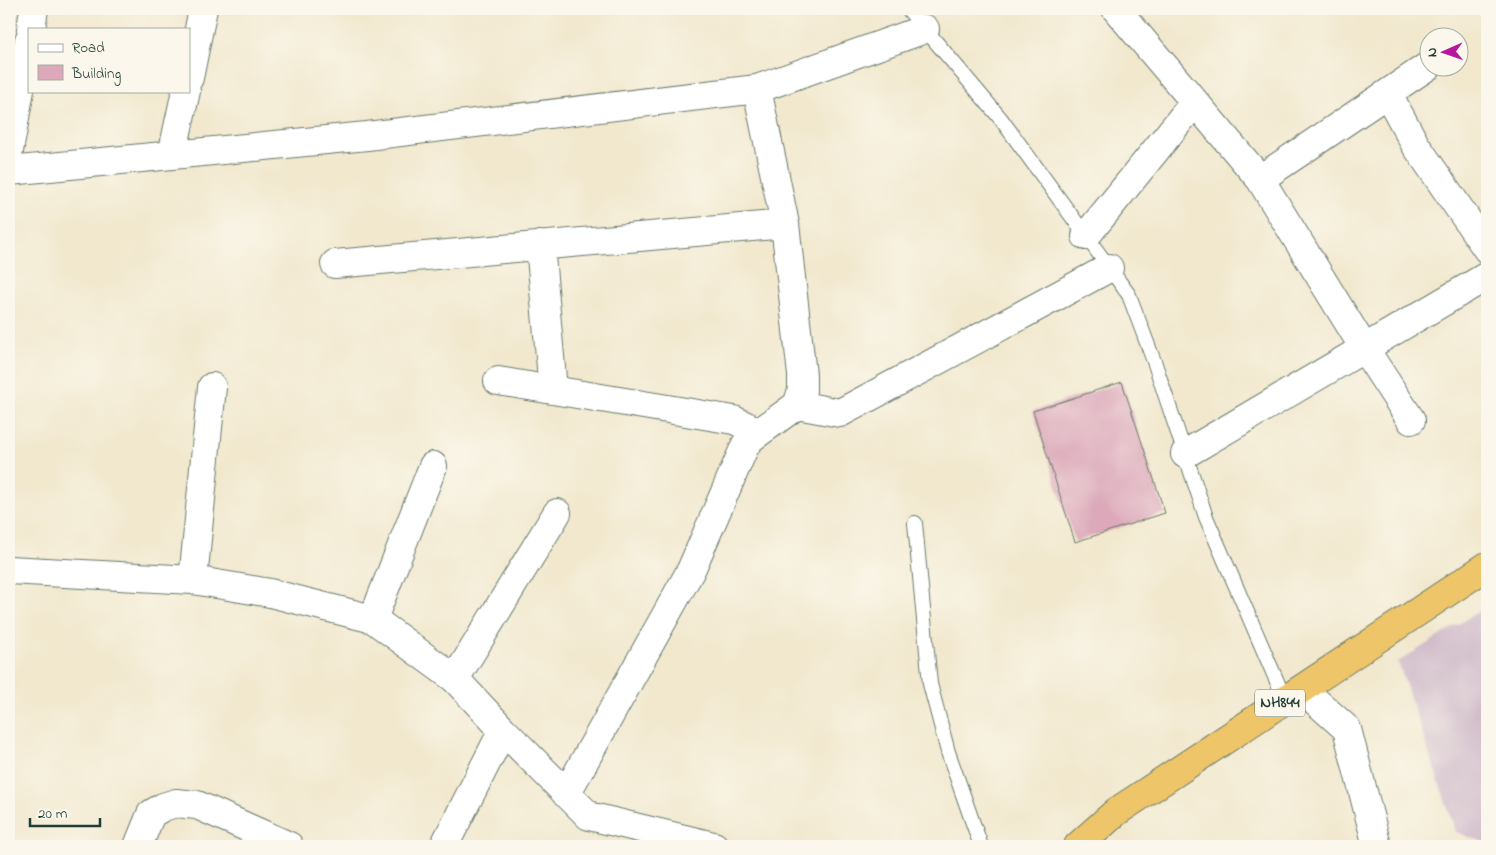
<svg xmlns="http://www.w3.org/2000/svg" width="1496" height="855" viewBox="0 0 1496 855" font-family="'Indie Flower',sans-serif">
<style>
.industrial{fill:#d1bdcb}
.building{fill:#dca8ba}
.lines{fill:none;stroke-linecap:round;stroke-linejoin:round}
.service-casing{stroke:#68796a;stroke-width:16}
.minor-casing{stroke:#68796a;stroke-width:30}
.trunk-casing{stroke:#68796a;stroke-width:30}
.service{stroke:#fff;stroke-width:14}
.minor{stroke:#fff;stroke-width:28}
.trunk{stroke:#eec569;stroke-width:28}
.labels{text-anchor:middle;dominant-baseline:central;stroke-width:4.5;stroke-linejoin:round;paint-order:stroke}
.shield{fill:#fbf7ec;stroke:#61756b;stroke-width:1}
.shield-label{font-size:16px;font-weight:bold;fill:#1f3d34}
</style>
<rect width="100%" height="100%" fill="#fbf7ec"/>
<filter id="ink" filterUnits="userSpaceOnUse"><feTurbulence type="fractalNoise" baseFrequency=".02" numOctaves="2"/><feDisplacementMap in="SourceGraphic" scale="10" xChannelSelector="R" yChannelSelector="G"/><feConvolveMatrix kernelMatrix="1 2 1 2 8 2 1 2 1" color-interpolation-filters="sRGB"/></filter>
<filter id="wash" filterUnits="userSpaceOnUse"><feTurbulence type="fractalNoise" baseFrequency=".0096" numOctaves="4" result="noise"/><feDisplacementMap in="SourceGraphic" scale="20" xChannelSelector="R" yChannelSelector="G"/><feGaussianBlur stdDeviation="1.12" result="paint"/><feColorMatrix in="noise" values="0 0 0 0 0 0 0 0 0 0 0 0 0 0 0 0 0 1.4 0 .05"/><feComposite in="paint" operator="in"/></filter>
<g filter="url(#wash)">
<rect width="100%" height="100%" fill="#f1e8ce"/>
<!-- industrial -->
<path class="industrial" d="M1487 606V843L1456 832 1398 662Z"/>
<g id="blocks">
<!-- building -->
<path class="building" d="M1122 382 1165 513 1075 542 1033 411Z"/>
</g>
</g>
<g filter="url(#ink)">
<use href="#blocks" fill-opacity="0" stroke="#68796a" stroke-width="1"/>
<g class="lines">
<defs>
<path id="service" d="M908 9 1001 119 1129 295 1155 364 1206 517 1285 700
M915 523 930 684 948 752 981 846"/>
<path id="minor" d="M1116 9 1260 179 1364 348 1411 420
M31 29 34 9
M189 78 203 9
M1388 94 1415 144 1487 249
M9 151 29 40
M172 155 186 91
M9 171 367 136 757 89 925 29
M1260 179 1428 66
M1086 236 1194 103
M540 245 553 390
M335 264 785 224
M498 381 734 420 759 432
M797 405 840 413 1109 268
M1185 454 1487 276
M9 570 193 580 270 593 373 619 455 679 503 730 589 816 714 846
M193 580 212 387
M373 619 433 466
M455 679 557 513
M1302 689 1347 729 1377 846
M566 794 691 570 745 446 750 439 797 405 802 391V375L785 224 757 89
M138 846 151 814 163 807 176 803 197 805 289 846
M444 846 503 730"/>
<path id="trunk" d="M1078 846 1116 812 1487 566"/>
</defs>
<!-- service casing -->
<use href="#service" class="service-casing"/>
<!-- minor casing -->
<use href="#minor" class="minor-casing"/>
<!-- trunk casing -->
<use href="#trunk" class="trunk-casing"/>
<!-- service -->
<use href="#service" class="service"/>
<!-- minor -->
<use href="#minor" class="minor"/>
<!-- trunk -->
<use href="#trunk" class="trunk"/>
</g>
</g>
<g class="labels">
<!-- shield labels -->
<rect class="shield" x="1255" y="689.5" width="50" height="27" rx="4"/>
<g class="shield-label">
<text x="1280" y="703">NH844</text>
</g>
</g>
<!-- margin -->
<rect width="1496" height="855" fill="none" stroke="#fbf7ec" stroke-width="30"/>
<!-- legend -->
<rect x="28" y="28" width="162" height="65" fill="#fbf7ec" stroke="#a3ada2"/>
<rect x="38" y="44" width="25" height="8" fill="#ffffff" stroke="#a3ada2"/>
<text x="72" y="52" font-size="15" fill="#1f3d34">Road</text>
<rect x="38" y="65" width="25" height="15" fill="#dca8ba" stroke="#a3ada2"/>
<text x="72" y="78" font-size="15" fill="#1f3d34">Building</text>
<!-- north arrow -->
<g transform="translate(1444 52) rotate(268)"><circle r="24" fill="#fbf7ec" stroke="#a3ada2"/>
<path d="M0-4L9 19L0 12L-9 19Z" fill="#b5179e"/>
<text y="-8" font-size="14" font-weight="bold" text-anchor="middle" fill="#1f3d34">N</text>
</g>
<!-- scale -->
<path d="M30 818v8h70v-8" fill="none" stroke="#1f3d34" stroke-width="2.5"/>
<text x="38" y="818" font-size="15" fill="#1f3d34" stroke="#fbf7ec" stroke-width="4" paint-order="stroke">20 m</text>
</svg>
